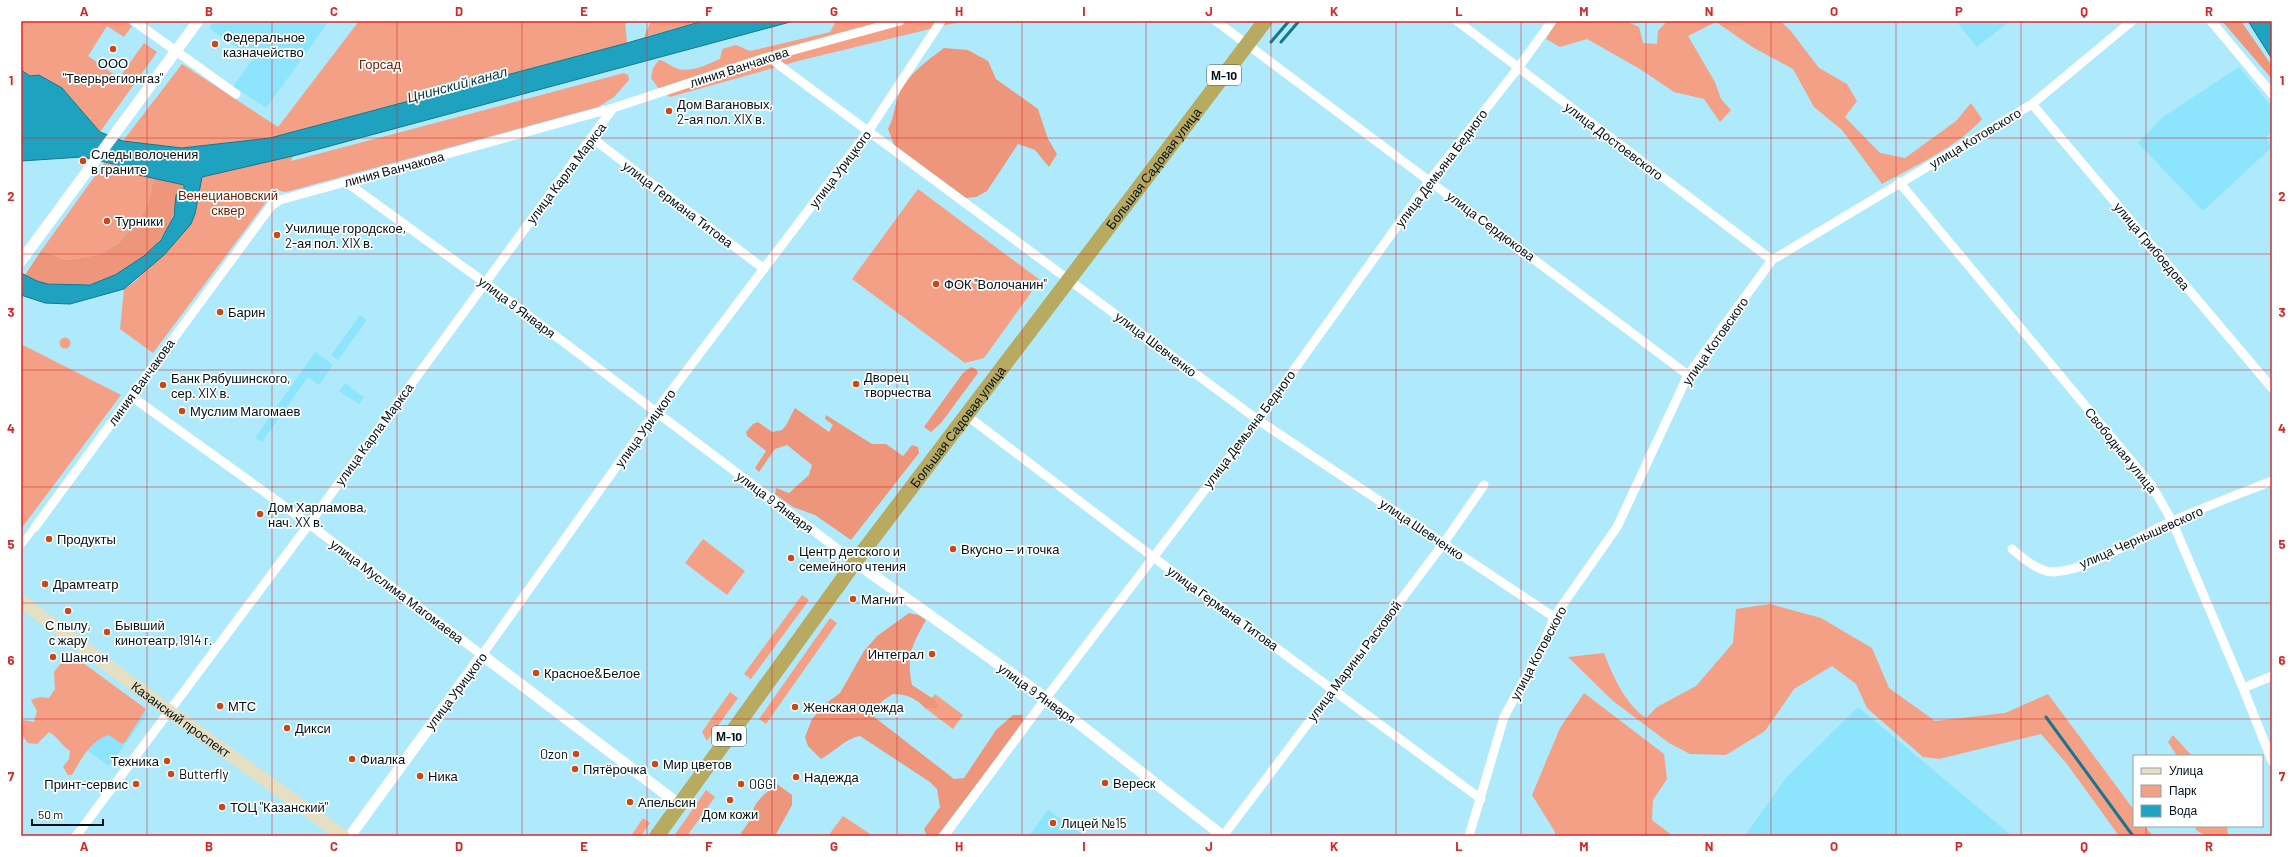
<svg xmlns="http://www.w3.org/2000/svg" width="2293" height="857" viewBox="0 0 2293 857" font-family="Barlow,sans-serif">
<style>
.built{fill:#8de4fd}
.green{fill:#f4a086}
.forest{fill:#ed967c}
.water{fill:#1ea2bf;stroke:#15768d}
.lines{fill:none;stroke-linecap:round;stroke-linejoin:round}
.stream{stroke:#15768d;stroke-width:3}
.pedestrian{stroke:#fff;stroke-width:7}
.minor{stroke:#fff;stroke-width:9}
.tertiary{stroke:#fff;stroke-width:11}
.secondary{stroke:#e5dfc3;stroke-width:13}
.trunk{stroke:#b8aa60;stroke-width:15}
.grid{fill:none;stroke:#d62828;stroke-width:1;stroke-opacity:0.55}
.poi-dot{fill:#cd4615;stroke:#fff;stroke-width:1.5}
.labels{text-anchor:middle;dominant-baseline:central;stroke-width:3.5;stroke-linejoin:round;paint-order:stroke}
.shield{fill:#fff;stroke:#4c585d;stroke-width:1}
.shield-label{font-size:12px;font-weight:bold;fill:#001117}
.poi-label{font-size:13px;fill:#001117;stroke:#fff;text-anchor:start}
.park-label{font-size:13px;fill:#6d2106;stroke:#fff}
.street-label{font-size:13px;fill:#001117;stroke:#fff}
.water-label{font-size:14px;font-style:italic;fill:#003845;stroke:#fff}
.neatline{fill:none;stroke:#d62828;stroke-width:1.5}
.grid-label{font-size:13px;text-anchor:middle;font-weight:bold;fill:#d62828}
</style>
<rect width="100%" height="100%" fill="#aeeafb"/>
<!-- built -->
<path class="built" d="M214 21H329L266 108 233 86 253 59 209 28Z
M1956 21H2010L1977 47Z
M2239 67 2272 107V132L2266 137 2272 147 2203 211 2138 143 2163 117Z
M360 315 367 320 338 360 331 355Z
M315 352 333 365 319 385 308 377 262 442 255 438Z
M345 383 364 397 359 404 339 391Z
M76 661 148 713 109 766 81 746Z
M1858 707 2012 836H1745L1786 778Z
M1048 810 1085 836H1029Z"/>
<!-- green -->
<path class="green" d="M21 21H125L132 26 124 37 107 26 88 56 119 78 144 43 157 52 100 132 62 88 30 76 21 70Z
M359 21H625L627 43 270 138 182 148 123 141 182 64 278 127Z
M651 21H703L644 37Z
M836 21H963L802 60 670 97 659 89 651 78 653 68 659 60C666 61 670 66 676 68 689 74 708 64 720 59L722 49 736 45 750 51 830 32Z
M1557 21H1626L1639 27 1643 43 1657 44 1658 31 1667 21H1780L1790 30 1819 68 1847 84 1857 101 1845 117 1880 153 1905 158 1956 121 1971 103 1982 119C1956 148 1916 165 1882 184L1842 130 1814 107 1793 69 1754 48 1716 22 1688 36 1715 82 1721 99 1731 110 1720 122 1704 99 1674 92 1640 69 1587 39 1560 47 1546 39Z
M624 73 628 75 629 80 614 97 598 107 286 192 275 190 153 353 120 329 124 289 136 281 195 214 202 177 293 156 291 161Z
M105 162 114 164 134 174 154 177 147 208 119 243 98 255 67 260 41 251Z
M918 189 1040 280 984 358 965 363 852 279Z
M59.5 343a5.5 5.5 0 1 1 11 0a5.5 5.5 0 1 1-11 0Z
M21 344 121 395 21 529Z
M703 539 745 571 727 595 685 563Z
M802 595 809 600 751 679 744 674Z
M1770 604 1821 618 1872 648 1889 688 1935 721 2005 713 2048 694 2134 810V826H2145L2153 836H2119L2067 764 2041 734 1939 759 1923 757 1867 708 1856 684 1832 666 1794 689 1765 731 1726 755 1690 754 1669 743 1613 701 1568 657 1604 653C1613 676 1625 704 1646 718L1657 707 1696 686 1733 643 1736 609Z
M830 618 837 623 766 724 759 719Z
M68 654H71L146 709 125 742 122 744 109 735C91 740 81 759 72 775H68L63 767 69 759 70 751C61 745 58 737 49 732L37 744 28 743 21 734 23 720 34 722 37 711 31 700 40 697 49 698 55 689 54 672Z
M730 692 738 698 707 741 702 732Z
M1584 693 1664 754 1667 779 1653 800 1652 820 1673 836H1555V832L1532 795 1560 728Z
M935 694 963 715 953 729 925 708Z
M2173 735 2192 756H2177L2168 742Z
M706 790 715 797 687 836H674Z
M843 816 870 834 868 836H828Z
M643 818 650 823 641 836H631Z
M2197 826H2227L2228 834C2215 838 2205 837 2195 829Z"/>
<!-- forest -->
<path class="forest" d="M2222 21H2241L2272 66V79Z
M944 48 968 50 988 61 996 79 1038 109 1048 139 1057 154 1049 167 1035 150 1018 144 987 191 976 197 966 198 895 147 888 129C894 118 894 108 898 97 906 75 927 61 944 48Z
M154 177 184 185V193L176 195C177 238 130 277 91 284 82 286 46 284 39 282 34 280 29 277 25 275L41 251 67 260 98 255 119 243 147 208Z
M971 367 976 369 978 373 941 423 931 432 924 427 963 373Z
M795 408 829 432 833 425 825 419 826 415 872 444H886L903 456 912 445 918 447 919 453 851 540 815 515 793 507 775 494 776 488 789 493 809 475 812 465 787 445 775 449 759 472 755 468 766 451 747 436 746 432 753 424 758 422 772 432 782 430C789 423 790 416 795 408Z
M909 613 918 615 926 620C912 645 906 656 912 685L935 700 939 708H925C916 698 906 694 893 694L882 701 873 716 954 779 964 778 996 730 1013 715H1022L1023 724 937 836H927L924 829 940 807 937 789 930 782 860 736C846 738 834 752 821 759L808 746 805 737 812 719 825 704 840 693 864 651 877 636Z
M777 784 792 795V805L775 836H739L753 816C751 803 768 791 777 784Z"/>
<!-- water -->
<path class="water" d="M703 21H794L293 156 202 177 195 214 191 224 164 255 124 289 70 304 45 303 21 295V273L37 281 48 284 90 285 115 275 144 256 161 240 174 216 176 195 184 193V185L134 174 114 164 82 157 21 161V70L30 76 39 75 62 88 100 132 123 141 182 148 270 138 627 43Z
M2248 21H2272V59Z"/>
<g class="lines">
<!-- stream -->
<path class="stream" d="M1271 42 1289 21
M1281 42 1299 21
M2046 717 2133 836"/>
<!-- pedestrian -->
<path class="pedestrian" d="M21 545 35 527"/>
<!-- minor -->
<path class="minor" d="M134 21 236 94
M1216 21 1688 375
M1457 21 1772 260
M2211 21 2272 94
M768 57 1258 420 1554 617
M2032 104 2272 388
M592 138 764 269
M346 182 484 282 855 562
M1899 182 2152 486 2172 521 2243 688 2272 761
M131 396 309 524 482 655 656 411 869 130 941 21
M966 415 1153 557 1481 799
M35 527 271 206 280 200 613 108 768 57 900 21
M2012 549C2021 557 2040 573 2054 572 2094 569 2137 536 2173 521 2206 506 2239 494 2272 481
M2243 688 2272 676
M76 836 309 524 613 108
M944 836 1046 698 1258 420 1430 180 1518 68 1552 21
M1223 836 1443 544 1484 485
M1469 836 1504 717 1544 643 1554 617 1617 527 1688 375 1772 260 2032 104 2132 21"/>
<!-- tertiary -->
<path class="tertiary" d="M21 261 198 21
M855 562 1046 698 1223 836
M350 836 482 655 680 805"/>
<!-- secondary -->
<path class="secondary" id="s1" d="M21 601 169 711 343 836"/>
<!-- trunk -->
<path class="trunk" id="s2" d="M657 836 855 562 1265 21"/>
</g>
<!-- grid -->
<path class="grid" d="M147 21V836M272 21V836M397 21V836M522 21V836M647 21V836M772 21V836M897 21V836M1022 21V836M1146 21V836M1271 21V836M1396 21V836M1521 21V836M1646 21V836M1771 21V836M1896 21V836M2021 21V836M2146 21V756M21 138H2272M21 254H2272M21 370H2272M21 487H2272M21 603H2272M21 719H2272M2146 826V836"/>
<!-- markers -->
<g class="poi-dot">
<circle cx="215" cy="44" r="4"/>
<circle cx="113" cy="49" r="4"/>
<circle cx="669" cy="111" r="4"/>
<circle cx="83" cy="161" r="4"/>
<circle cx="107" cy="221" r="4"/>
<circle cx="277" cy="235" r="4"/>
<circle cx="936" cy="284" r="4"/>
<circle cx="220" cy="312" r="4"/>
<circle cx="856" cy="384" r="4"/>
<circle cx="163" cy="385" r="4"/>
<circle cx="182" cy="411" r="4"/>
<circle cx="260" cy="514" r="4"/>
<circle cx="49" cy="539" r="4"/>
<circle cx="953" cy="549" r="4"/>
<circle cx="791" cy="558" r="4"/>
<circle cx="45" cy="584" r="4"/>
<circle cx="853" cy="599" r="4"/>
<circle cx="68" cy="611" r="4"/>
<circle cx="107" cy="632" r="4"/>
<circle cx="932" cy="654" r="4"/>
<circle cx="53" cy="657" r="4"/>
<circle cx="536" cy="673" r="4"/>
<circle cx="220" cy="706" r="4"/>
<circle cx="795" cy="707" r="4"/>
<circle cx="287" cy="728" r="4"/>
<circle cx="576" cy="754" r="4"/>
<circle cx="352" cy="759" r="4"/>
<circle cx="167" cy="761" r="4"/>
<circle cx="655" cy="764" r="4"/>
<circle cx="575" cy="769" r="4"/>
<circle cx="171" cy="774" r="4"/>
<circle cx="420" cy="776" r="4"/>
<circle cx="796" cy="777" r="4"/>
<circle cx="1105" cy="783" r="4"/>
<circle cx="136" cy="784" r="4"/>
<circle cx="741" cy="784" r="4"/>
<circle cx="730" cy="800" r="4"/>
<circle cx="630" cy="802" r="4"/>
<circle cx="222" cy="807" r="4"/>
<circle cx="1053" cy="823" r="4"/>
</g>
<g class="labels">
<!-- shield labels -->
<g class="shield">
<rect x="1207" y="65" width="34" height="20" rx="3"/>
<rect x="712" y="726" width="34" height="20" rx="3"/>
</g>
<g class="shield-label">
<text x="1224" y="75">М-10</text>
<text x="729" y="736">М-10</text>
</g>
<!-- poi labels -->
<g class="poi-label">
<text x="223" y="37">Федеральное<tspan x="223" dy="15">казначейство</tspan></text>
<text x="113" y="63" text-anchor="middle">ООО<tspan x="113" dy="15">"Тверьрегионгаз"</tspan></text>
<text x="677" y="104">Дом Вагановых,<tspan x="677" dy="15">2-ая пол. XIX в.</tspan></text>
<text x="91" y="154">Следы волочения<tspan x="91" dy="15">в граните</tspan></text>
<text x="115" y="221">Турники</text>
<text x="285" y="228">Училище городское,<tspan x="285" dy="15">2-ая пол. XIX в.</tspan></text>
<text x="944" y="284">ФОК "Волочанин"</text>
<text x="228" y="312">Барин</text>
<text x="864" y="377">Дворец<tspan x="864" dy="15">творчества</tspan></text>
<text x="171" y="378">Банк Рябушинского,<tspan x="171" dy="15">сер. XIX в.</tspan></text>
<text x="190" y="411">Муслим Магомаев</text>
<text x="268" y="507">Дом Харламова,<tspan x="268" dy="15">нач. XX в.</tspan></text>
<text x="57" y="539">Продукты</text>
<text x="961" y="549">Вкусно — и точка</text>
<text x="799" y="551">Центр детского и<tspan x="799" dy="15">семейного чтения</tspan></text>
<text x="53" y="584">Драмтеатр</text>
<text x="861" y="599">Магнит</text>
<text x="68" y="625" text-anchor="middle">С пылу,<tspan x="68" dy="15">с жару</tspan></text>
<text x="115" y="625">Бывший<tspan x="115" dy="15">кинотеатр,1914 г.</tspan></text>
<text x="924" y="654" text-anchor="end">Интеграл</text>
<text x="61" y="657">Шансон</text>
<text x="544" y="673">Красное&amp;Белое</text>
<text x="228" y="706">МТС</text>
<text x="803" y="707">Женская одежда</text>
<text x="295" y="728">Дикси</text>
<text x="568" y="754" text-anchor="end">Ozon</text>
<text x="360" y="759">Фиалка</text>
<text x="159" y="761" text-anchor="end">Техника</text>
<text x="663" y="764">Мир цветов</text>
<text x="583" y="769">Пятёрочка</text>
<text x="179" y="774">Butterfly</text>
<text x="428" y="776">Ника</text>
<text x="804" y="777">Надежда</text>
<text x="1113" y="783">Вереск</text>
<text x="128" y="784" text-anchor="end">Принт-сервис</text>
<text x="749" y="784">OGGI</text>
<text x="638" y="802">Апельсин</text>
<text x="230" y="807">ТОЦ "Казанский"</text>
<text x="730" y="814" text-anchor="middle">Дом кожи</text>
<text x="1061" y="823">Лицей №15</text>
</g>
<!-- park labels -->
<g class="park-label">
<text x="380" y="64">Горсад</text>
<text x="228" y="195">Венециановский<tspan x="228" dy="15">сквер</tspan></text>
</g>
<!-- street labels -->
<g class="street-label">
<text transform="translate(739 67) rotate(-18)">линия Ванчакова</text>
<text transform="translate(1975 138) rotate(-31)">улица Котовского</text>
<text transform="translate(1614 141) rotate(37)">улица Достоевского</text>
<text stroke="none"><textPath href="#s2" startOffset="832">Большая Садовая улица</textPath></text>
<text transform="translate(1441 168) rotate(-53)">улица Демьяна Бедного</text>
<text transform="translate(394 169) rotate(-15)">линия Ванчакова</text>
<text transform="translate(840 169) rotate(-53)">улица Урицкого</text>
<text transform="translate(566 173) rotate(-53)">улица Карла Маркса</text>
<text transform="translate(678 204) rotate(37)">улица Германа Титова</text>
<text transform="translate(1491 226) rotate(37)">улица Сердюкова</text>
<text transform="translate(2152 246) rotate(50)">улица Грибоедова</text>
<text transform="translate(517 307) rotate(37)">улица 9 Января</text>
<text transform="translate(1715 341) rotate(-55)">улица Котовского</text>
<text transform="translate(1156 344) rotate(37)">улица Шевченко</text>
<text transform="translate(141 382) rotate(-54)">линия Ванчакова</text>
<text stroke="none"><textPath href="#s2" startOffset="508">Большая Садовая улица</textPath></text>
<text transform="translate(645 428) rotate(-54)">улица Урицкого</text>
<text transform="translate(1249 429) rotate(-53)">улица Демьяна Бедного</text>
<text transform="translate(374 434) rotate(-54)">улица Карла Маркса</text>
<text transform="translate(2121 450) rotate(51)">Свободная улица</text>
<text transform="translate(775 502) rotate(37)">улица 9 Января</text>
<text transform="translate(1422 529) rotate(34)">улица Шевченко</text>
<text transform="translate(2141 537) rotate(-24)">улица Чернышевского</text>
<text transform="translate(397 591) rotate(37)">улица Муслима Магомаева</text>
<text transform="translate(1223 608) rotate(36)">улица Германа Титова</text>
<text transform="translate(1538 653) rotate(-62)">улица Котовского</text>
<text transform="translate(1354 661) rotate(-53)">улица Марины Расковой</text>
<text transform="translate(456 691) rotate(-53)">улица Урицкого</text>
<text transform="translate(1037 693) rotate(36)">улица 9 Января</text>
<text stroke="none"><textPath href="#s1" startOffset="199">Казанский проспект</textPath></text>
</g>
<!-- water labels -->
<g class="water-label">
<text transform="translate(457 84) rotate(-15)">Цнинский канал</text>
</g>
</g>
<!-- border -->
<rect width="2293" height="857" fill="none" stroke="#ffffff" stroke-width="44"/>
<!-- legend -->
<rect x="2133" y="755" width="130" height="72" fill="#ffffff" stroke="#99a0a2"/>
<rect x="2141" y="768" width="20" height="6" fill="#e5dfc3" stroke="#99a0a2"/>
<text x="2169" y="775" font-size="12" fill="#001117">Улица</text>
<rect x="2141" y="785" width="20" height="12" fill="#f4a086" stroke="#99a0a2"/>
<text x="2169" y="795" font-size="12" fill="#001117">Парк</text>
<rect x="2141" y="805" width="20" height="12" fill="#1ea2bf" stroke="#99a0a2"/>
<text x="2169" y="815" font-size="12" fill="#001117">Вода</text>
<!-- scale -->
<path d="M32 819v6h71v-6" fill="none" stroke="#001117" stroke-width="2"/>
<text x="38" y="819" font-size="12" fill="#001117" stroke="#ffffff" stroke-width="3" paint-order="stroke">50 m</text>
<rect x="22" y="22" width="2249" height="813" class="neatline"/>
<g class="grid-label">
<text x="84" y="16">A</text>
<text x="209" y="16">B</text>
<text x="334" y="16">C</text>
<text x="459" y="16">D</text>
<text x="584" y="16">E</text>
<text x="709" y="16">F</text>
<text x="834" y="16">G</text>
<text x="959" y="16">H</text>
<text x="1084" y="16">I</text>
<text x="1209" y="16">J</text>
<text x="1334" y="16">K</text>
<text x="1459" y="16">L</text>
<text x="1584" y="16">M</text>
<text x="1709" y="16">N</text>
<text x="1834" y="16">O</text>
<text x="1959" y="16">P</text>
<text x="2084" y="16">Q</text>
<text x="2209" y="16">R</text>
<text x="11" y="85">1</text>
<text x="2282" y="85">1</text>
<text x="11" y="201">2</text>
<text x="2282" y="201">2</text>
<text x="11" y="317">3</text>
<text x="2282" y="317">3</text>
<text x="11" y="433">4</text>
<text x="2282" y="433">4</text>
<text x="11" y="549">5</text>
<text x="2282" y="549">5</text>
<text x="11" y="665">6</text>
<text x="2282" y="665">6</text>
<text x="11" y="781">7</text>
<text x="2282" y="781">7</text>
<text x="84" y="851">A</text>
<text x="209" y="851">B</text>
<text x="334" y="851">C</text>
<text x="459" y="851">D</text>
<text x="584" y="851">E</text>
<text x="709" y="851">F</text>
<text x="834" y="851">G</text>
<text x="959" y="851">H</text>
<text x="1084" y="851">I</text>
<text x="1209" y="851">J</text>
<text x="1334" y="851">K</text>
<text x="1459" y="851">L</text>
<text x="1584" y="851">M</text>
<text x="1709" y="851">N</text>
<text x="1834" y="851">O</text>
<text x="1959" y="851">P</text>
<text x="2084" y="851">Q</text>
<text x="2209" y="851">R</text>
</g>
</svg>
